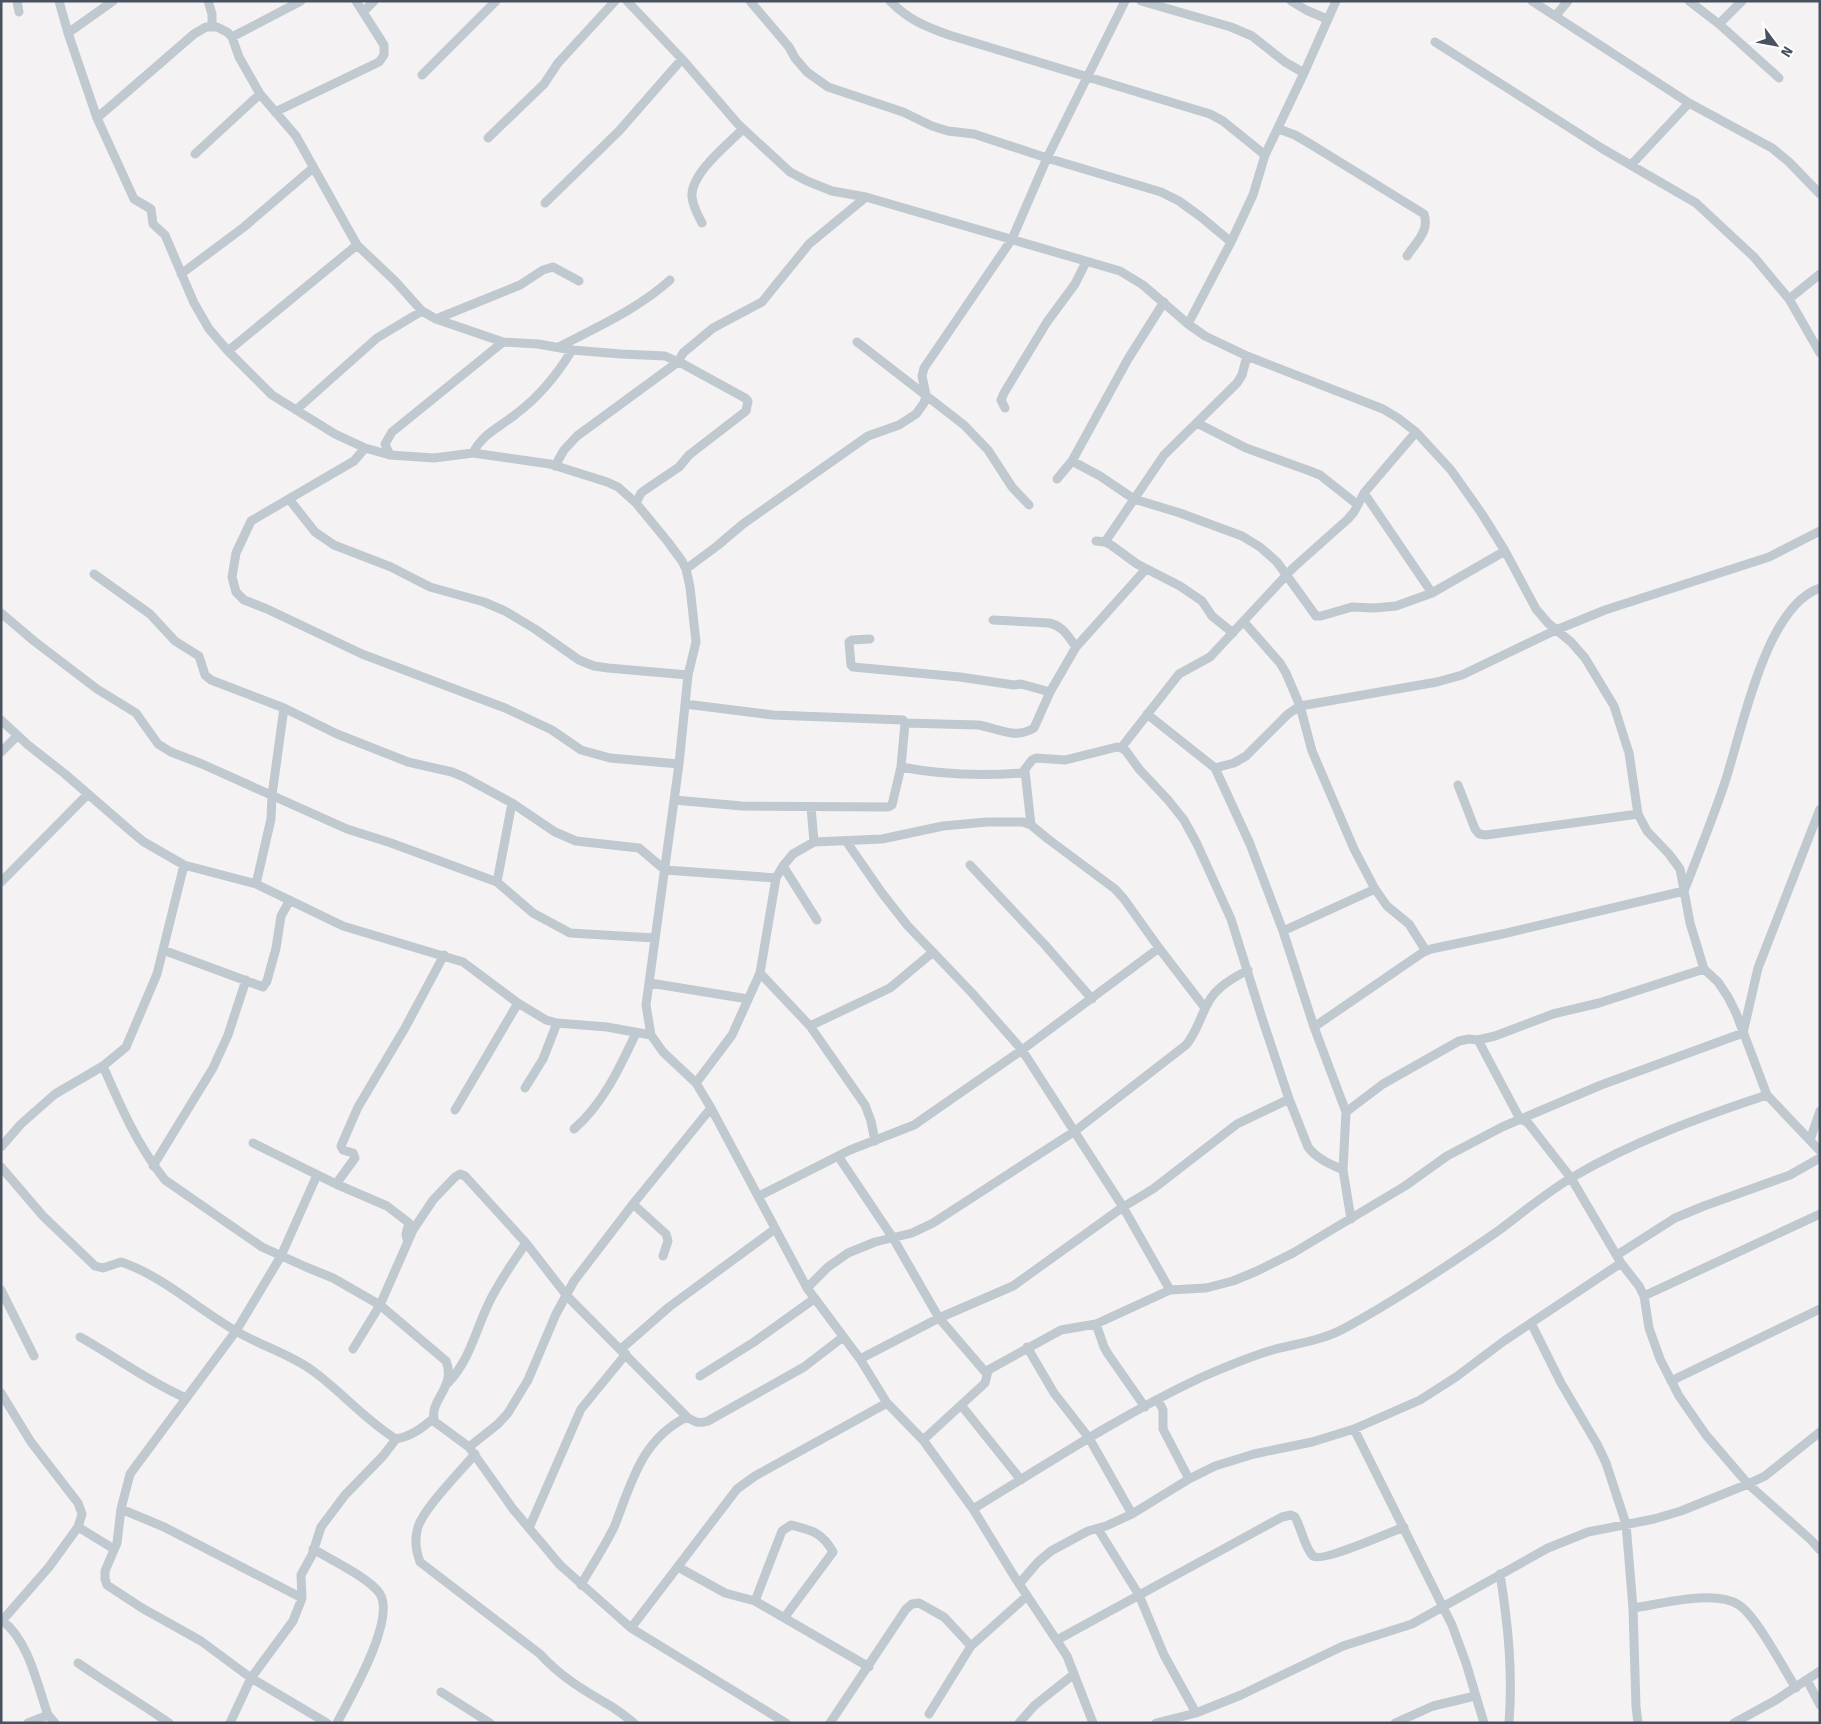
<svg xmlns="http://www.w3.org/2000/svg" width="1821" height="1724" viewBox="0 0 1821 1724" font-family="'Fira Sans',sans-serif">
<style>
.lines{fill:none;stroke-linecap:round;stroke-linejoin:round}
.street{stroke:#c0c8d0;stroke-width:9}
</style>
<rect width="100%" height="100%" fill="#f4f2f2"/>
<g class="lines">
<!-- street -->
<path class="street" d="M17 1 19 12
M59 1 68 33 97 118 134 199 151 209 153 224 165 235 194 303 209 329 228 351 272 395 335 434 365 448 390 455 434 458 473 453 550 464 607 482 618 487 636 503 668 542 682 561 686 569 690 587 696 642 688 675 679 764 646 1005 651 1035 663 1052 696 1083 711 1108 807 1288 860 1359 887 1403 923 1440 973 1509 1014 1576 1067 1656 1093 1723
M208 1 212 14V27
M627 1 682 59 738 124 790 172 807 181 832 191 866 197 1120 271 1143 285 1188 324 1205 336 1247 356 1383 409 1398 418 1416 432 1451 470 1482 514 1505 551 1536 609 1548 623 1571 642 1585 658 1614 706 1629 753 1638 814 1647 831 1669 854 1680 869 1690 923 1704 969 1718 982 1728 997 1736 1013 1767 1095 1820 1151
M750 1 789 47 795 58 807 72 828 87 903 112 932 126 948 131 974 134 1047 158 1161 192 1179 201 1201 217 1231 242
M890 1C909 20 924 26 949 35L1210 114 1223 121 1265 155
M1141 1 1231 27 1252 36 1285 62 1304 73
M1291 1 1306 10 1327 19
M1532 1 1689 103 1772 148 1789 162 1820 194
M1689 1 1719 24 1779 78
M363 12 374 1
M1556 15 1568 1
M1719 24 1742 1
M68 33 113 1
M232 37 301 1
M1435 42 1603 149 1696 203 1754 257 1789 299 1820 353
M422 75 496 1
M275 112 379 62 384 55V45L356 1
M97 118 194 34 206 27H217L227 32 232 37 239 57 260 94 296 136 357 245 395 281 422 311 436 319 503 342 538 344 572 350 621 354 665 356 683 364 745 398 748 401 746 411 689 455 679 467 645 490 641 493 636 503
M1279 129 1295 135 1312 145 1424 214C1430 231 1416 242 1407 256
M488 138 544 84 558 63 615 1
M195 154 260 94
M1631 165 1689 103
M545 203 619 131 682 59
M702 223C698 215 693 207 692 197 690 174 727 145 743 129
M181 274 244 227 313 168
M1789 299 1820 274
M436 319 520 285 543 270 553 267 579 281
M1188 324 1231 242 1253 195 1265 155 1304 73 1336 1
M857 342 964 425 988 450 1012 487 1029 505
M559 347C597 327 638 309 670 280
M228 351 357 245
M1005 408 1001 400 1004 393 1047 322 1075 284 1086 262
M296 410 377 338 422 311
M1197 423 1246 448 1310 471 1320 475 1358 505
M365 448 354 461 251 521 236 553 232 577 236 592 244 600 267 609 362 654 505 708 552 730 581 750 610 758 679 764
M473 453C482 434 500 427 516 414 540 396 557 375 572 350
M390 455 385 444 392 432 503 342
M1072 461 1100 476 1134 499 1180 513 1242 536 1260 547 1277 562 1316 616H1321L1352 607 1374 608 1396 606 1432 593 1505 551
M555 466 564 450 577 436 678 362 683 353 713 328 762 302 809 244 866 197
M1057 479 1072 461 1128 359 1164 302
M1364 493 1432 593
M289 499 315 532 334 545 391 567 430 587 484 602 505 611 535 629 579 660 594 666 608 668 688 675
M1096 541 1105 542 1111 545 1137 564 1180 586 1202 601 1212 616 1233 633
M1105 542 1164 455 1237 383 1242 375 1247 356
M686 569 717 546 743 524 868 436 899 425 916 414 924 403 926 395 922 376 924 368 1012 239 1047 158 1125 1
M94 574 150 614 175 641 199 656 205 675 211 680 284 708 337 734 408 762 452 772 464 777 512 803 555 832 576 841 639 848 665 870 776 878
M1 613 34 641 97 689 136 713 158 744 171 752 202 764 347 829 391 843 497 882 533 913 570 933 655 938
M993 620 1049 623C1063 626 1068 636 1076 647
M1244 622 1280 663 1286 673 1300 706 1312 751 1354 849 1375 889 1387 906 1409 924 1426 951
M870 639 852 640 849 642 851 665 853 667 960 677 1014 685 1021 684 1050 692
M1147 714 1215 768 1250 844 1283 931 1314 1027 1346 1112 1343 1170 1351 1219
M1 720 28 745 65 774 133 833 144 842 184 865 256 884 343 926 463 962 518 1003 546 1020 557 1023 607 1027 651 1035
M905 723 978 725C998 728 1014 740 1034 728L1050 692 1076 647 1146 569
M1121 748 1179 674 1210 657 1293 568 1348 519 1354 512 1364 493 1416 432
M1 752 17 736
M1215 768 1234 763 1246 756 1288 714 1300 706 1437 682 1462 675 1556 630 1605 610 1769 557 1820 531
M1025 771 1031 825
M1458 785 1475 829 1479 834 1486 835 1638 814
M674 800 742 806 888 807 892 805 901 767 905 723 903 720 773 715 685 704
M811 807 814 842
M846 841 882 893 907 925 972 993 1022 1050 1123 1207 1170 1290
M970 865 1045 945 1092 999
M783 866 817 920
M1 882 88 794
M497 882 512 803
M256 884 271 819 272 795 284 708
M1283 931 1375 889
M163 950 263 987 267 981 276 948 281 916 290 900
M760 973 810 1026 865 1105 871 1121 875 1141
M650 983 748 999
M810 1026 890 988 933 952
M1314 1027 1422 953 1431 949 1507 933 1684 891C1697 858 1710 825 1722 791 1741 739 1763 607 1820 588
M1478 1040 1520 1119 1527 1122 1532 1128 1571 1178 1621 1263 1639 1286 1644 1296 1649 1328 1660 1359 1679 1396 1706 1435 1748 1484 1765 1476 1820 1432
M103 1066C120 1105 137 1145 165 1180L262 1247 306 1267 333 1278 380 1305 446 1361C457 1388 427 1401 435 1422L469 1447 513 1509 560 1565 631 1628 786 1723
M696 1083 732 1035 760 973 776 878 783 866 793 854 814 842 882 839 943 826 987 822H1023L1031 825 1048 839 1115 889 1124 899 1159 948 1205 1008
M525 1088 543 1059 557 1023
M1289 1099 1308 1147C1317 1159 1330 1164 1343 1170
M455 1110 518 1003
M1346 1112 1383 1084 1459 1041 1469 1039 1478 1040 1495 1036 1553 1014 1599 1003 1704 969
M574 1129C603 1104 620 1067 636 1033
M1810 1140 1820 1111
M253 1143 336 1184 387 1206 409 1223 406 1234 407 1239
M1 1147 21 1124 55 1094 103 1066 126 1047 157 974 184 865
M838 1156 893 1238 939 1318 987 1374
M153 1166 213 1068 228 1035 246 980
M1 1167 43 1216 95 1266 103 1268 121 1262C161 1275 199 1310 236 1331 261 1346 290 1354 313 1371 342 1392 365 1420 396 1439 412 1436 422 1428 434 1418
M317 1175 281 1256 236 1331 130 1474 121 1509 117 1543 105 1571V1579L107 1585 113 1589 142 1608 201 1641 251 1678 327 1723
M336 1184 355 1158 353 1153 343 1150 341 1146 358 1107 405 1028 444 955
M759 1196 850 1150 914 1125 1022 1050 1159 948
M633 1204 666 1234 668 1241 663 1256
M1617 1255 1675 1218 1704 1206 1790 1175 1820 1158
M807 1288 828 1267 848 1253 875 1242 912 1233 933 1223 1075 1131 1186 1045C1197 1032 1200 1017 1208 1003 1216 987 1233 978 1248 970
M1 1290 34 1356
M1644 1296 1820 1214
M1531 1323 1561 1383 1597 1444 1606 1463 1626 1524 1633 1608 1636 1707 1638 1723
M1096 1324 1104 1347 1108 1354 1145 1407
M80 1337C116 1357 149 1382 186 1398
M1027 1347 1054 1393 1089 1438 1132 1514
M353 1349 380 1305 413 1230 433 1200 455 1177 460 1174 465 1176 526 1243 567 1296 687 1417C695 1422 698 1424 708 1421L804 1367 843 1337
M621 1349 669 1307 775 1229
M860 1359 939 1318 1013 1286 1123 1207 1153 1189 1237 1124 1289 1099 1262 1018 1231 919 1197 844 1184 820 1168 800 1139 769 1126 751 1121 748 1117 747 1065 760 1036 758 1032 760 1022 773C981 776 942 775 901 767
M700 1376 754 1342 814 1299
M1671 1381 1820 1309
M448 1383C470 1359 474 1335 487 1307 497 1284 512 1264 526 1243
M1 1393 31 1442 78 1503 82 1514 78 1527 49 1567 1 1622
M1158 1400 1163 1410V1429L1189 1479
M961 1405 1021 1480
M1354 1429 1452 1625 1466 1663 1484 1723
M923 1440 985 1383 988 1371 990 1369 1061 1330 1096 1324 1170 1290 1206 1288 1233 1281 1257 1271 1293 1253 1405 1186 1447 1156 1502 1127 1601 1085 1743 1033 1758 968 1820 809
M469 1447 498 1424 508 1413 528 1380 556 1314 574 1281 633 1204 711 1108
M475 1454C460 1472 424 1508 418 1527 414 1539 416 1551 420 1562L540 1654C560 1676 583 1690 609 1705 618 1710 626 1717 634 1723
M121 1509 164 1527 302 1598
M973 1509C1047 1464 1121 1415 1200 1378 1225 1367 1250 1356 1276 1349 1300 1343 1323 1340 1345 1328 1398 1299 1449 1265 1498 1231 1522 1213 1546 1193 1571 1178 1632 1142 1700 1117 1767 1095
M78 1527 114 1549
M529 1528 581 1409 626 1354
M1098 1529 1139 1595 1164 1655 1196 1713
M313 1549C330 1559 371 1579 380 1594 396 1620 350 1698 337 1723
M678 1567 725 1593 755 1601 869 1667
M1500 1574C1508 1624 1513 1672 1509 1723
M1019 1584 1038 1562 1051 1551 1088 1531 1106 1526 1132 1514 1189 1479 1215 1466 1254 1454 1312 1442 1354 1429 1420 1400 1456 1377 1504 1341 1621 1263
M581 1585C592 1565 606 1545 615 1525 632 1481 642 1439 687 1417
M755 1601 782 1531 791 1525C811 1530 822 1532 833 1552L784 1618
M1633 1608C1661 1604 1715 1589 1739 1605 1757 1617 1783 1668 1796 1688
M3 1621C29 1642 37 1684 48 1715L55 1723
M631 1628 737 1489 755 1476 887 1403
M1057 1640 1282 1517 1291 1515 1295 1517C1301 1527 1305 1549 1313 1556 1321 1563 1391 1532 1404 1527
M78 1663C108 1684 139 1702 169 1723
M1807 1680 1820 1705
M441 1692 490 1723
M929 1714 971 1646 1027 1596
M28 1723 48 1715
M230 1723 251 1678 293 1621 302 1598 301 1575 312 1555 321 1527 345 1495 383 1456 396 1439
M830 1723 906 1609 912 1604 919 1603 944 1617 971 1646
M1019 1723 1035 1705 1074 1674
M1156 1723 1196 1713 1241 1695 1343 1646 1412 1624 1548 1548 1588 1532 1654 1519 1681 1511 1748 1484 1811 1540 1820 1550
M1395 1723 1433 1706 1475 1696
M1734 1723 1776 1700 1820 1671"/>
</g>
<!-- border -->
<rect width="1821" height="1724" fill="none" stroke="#49535f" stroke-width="5"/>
<!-- north arrow -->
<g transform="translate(1776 45) rotate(122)" stroke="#ffffff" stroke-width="4" paint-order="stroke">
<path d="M0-4L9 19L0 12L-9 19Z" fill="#49535f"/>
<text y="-8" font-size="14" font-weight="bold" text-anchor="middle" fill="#49535f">N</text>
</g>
</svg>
